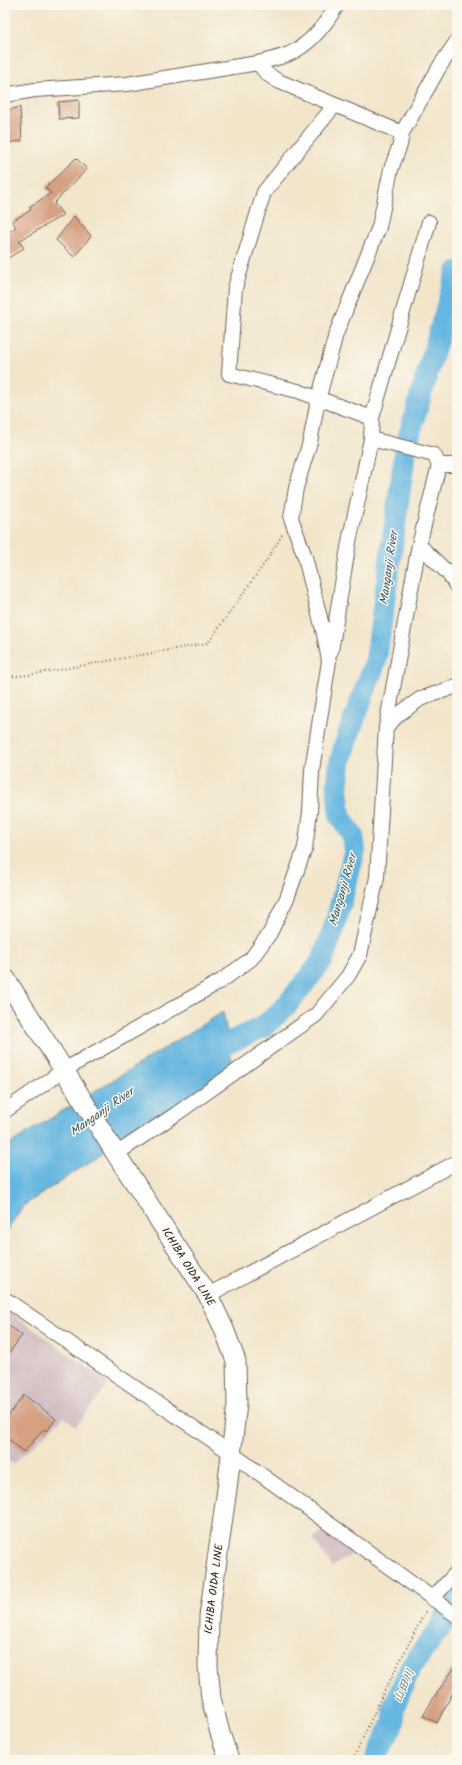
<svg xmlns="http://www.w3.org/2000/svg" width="462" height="1765" viewBox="0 0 462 1765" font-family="Kalam,'Klee One',sans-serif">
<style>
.industrial{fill:#d2bec2}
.water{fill:#65b6e0;stroke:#40697e}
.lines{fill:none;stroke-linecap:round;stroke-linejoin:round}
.river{stroke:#65b6e0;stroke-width:22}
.building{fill:#d6a083}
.street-casing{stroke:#676259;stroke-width:16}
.secondary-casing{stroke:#676259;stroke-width:21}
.path{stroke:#676259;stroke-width:2;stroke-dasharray:1 3;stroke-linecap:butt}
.street{stroke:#fff;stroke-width:14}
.secondary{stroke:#fff;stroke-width:19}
.labels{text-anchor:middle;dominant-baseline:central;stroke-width:3;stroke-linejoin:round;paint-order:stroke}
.street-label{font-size:11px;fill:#1c1c1c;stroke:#fbf7ec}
.water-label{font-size:12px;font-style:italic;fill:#395a6a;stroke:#fbf7ec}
</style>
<rect width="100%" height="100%" fill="#fbf7ec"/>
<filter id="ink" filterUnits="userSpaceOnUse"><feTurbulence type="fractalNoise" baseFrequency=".025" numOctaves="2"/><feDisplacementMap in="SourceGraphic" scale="8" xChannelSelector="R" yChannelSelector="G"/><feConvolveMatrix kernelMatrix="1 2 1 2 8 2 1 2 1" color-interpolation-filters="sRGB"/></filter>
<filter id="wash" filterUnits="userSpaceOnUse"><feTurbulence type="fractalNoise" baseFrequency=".012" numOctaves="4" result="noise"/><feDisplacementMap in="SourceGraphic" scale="16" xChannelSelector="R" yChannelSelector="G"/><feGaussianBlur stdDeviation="0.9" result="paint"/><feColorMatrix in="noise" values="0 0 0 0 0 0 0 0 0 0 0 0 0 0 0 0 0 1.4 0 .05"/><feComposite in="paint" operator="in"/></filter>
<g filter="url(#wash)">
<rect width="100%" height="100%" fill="#f2e5ca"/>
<!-- industrial -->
<path class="industrial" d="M5 1309 109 1383 76 1426 64 1417 13 1464 5 1459Z
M326 1530 355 1552 332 1567 313 1538Z
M457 1658V1698L439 1686Z"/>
<!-- water -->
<path class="water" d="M223 1012 233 1067 23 1206 5 1234V1149L14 1141Z"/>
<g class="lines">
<!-- river -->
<path class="river" d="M199 1048 223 1045 263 1027 287 1005 322 961 335 925 355 850 353 836 340 816 337 788 340 763 345 744 376 660 406 446 457 272
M376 1760 380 1749 394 1722 393 1709 410 1668 443 1624 446 1614 457 1597"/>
</g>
<g id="blocks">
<!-- building -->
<path class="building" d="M79 100V118L59 119 58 102Z
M20 107 22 141 5 143V111Z
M76 158 87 169 54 203 63 215 19 241 24 248 5 260V235L16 227 12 221 31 210 29 207 51 193 45 188Z
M74 216 91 236 74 257 56 240Z
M5 1323 22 1335 5 1359Z
M24 1395 56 1419 47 1431 44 1429 24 1452 5 1436V1420Z
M457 1664V1694L453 1692 437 1723 423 1716 433 1699Z"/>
</g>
</g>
<g filter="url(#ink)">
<use href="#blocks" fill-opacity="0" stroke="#676259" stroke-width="1"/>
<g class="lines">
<defs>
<path id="street" d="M258 63C268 60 279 58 289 54 309 45 326 24 337 5
M5 95 35 90 127 84 258 63 267 74 278 81 402 133
M334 106 264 192 235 288 229 374 298 391 372 418
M371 439 434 455 439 465H457
M419 545 448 573 457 587
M331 651 349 542 371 439 372 418 429 222
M386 727 399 714 420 699 457 686
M5 1111 64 1070 221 981 251 959 270 933 287 898 305 848 310 812 312 770 329 661 324 634 305 557 291 518 296 488 310 442 318 400 336 334 379 227 391 169 400 145 402 133 440 66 457 41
M116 1154 176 1114 316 1015 348 976 360 955 377 877 386 727 419 545 439 465
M208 1295 457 1162
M5 1299 231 1453 457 1616
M432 1599 457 1572"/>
<path id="secondary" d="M5 978 64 1070 116 1154 208 1295 224 1329 236 1361 237 1404 227 1489 209 1617 208 1666 211 1698 220 1733 229 1760"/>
</defs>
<!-- street casing -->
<use href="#street" class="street-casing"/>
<!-- secondary casing -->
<use href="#secondary" class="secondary-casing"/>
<!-- path -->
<path class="path" d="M5 677 29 675 208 643 269 557 283 533
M353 1760 381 1698 426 1610"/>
<!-- street -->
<use href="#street" class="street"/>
<!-- secondary -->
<use href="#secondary" class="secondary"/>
</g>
</g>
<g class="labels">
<!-- street labels -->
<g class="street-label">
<text transform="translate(188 1267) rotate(58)">ICHIBA OIDA LINE</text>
<text transform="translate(214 1589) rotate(-83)">ICHIBA OIDA LINE</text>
</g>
<!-- water labels -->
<g class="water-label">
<text transform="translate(389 568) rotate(-82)">Manganji River</text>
<text transform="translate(343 890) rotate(-74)">Manganji River</text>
<text transform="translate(102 1112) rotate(-35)">Manganji River</text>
<text transform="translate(404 1686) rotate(-66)">山田川</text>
</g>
</g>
<!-- margin -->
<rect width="462" height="1765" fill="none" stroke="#fbf7ec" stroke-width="20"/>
</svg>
